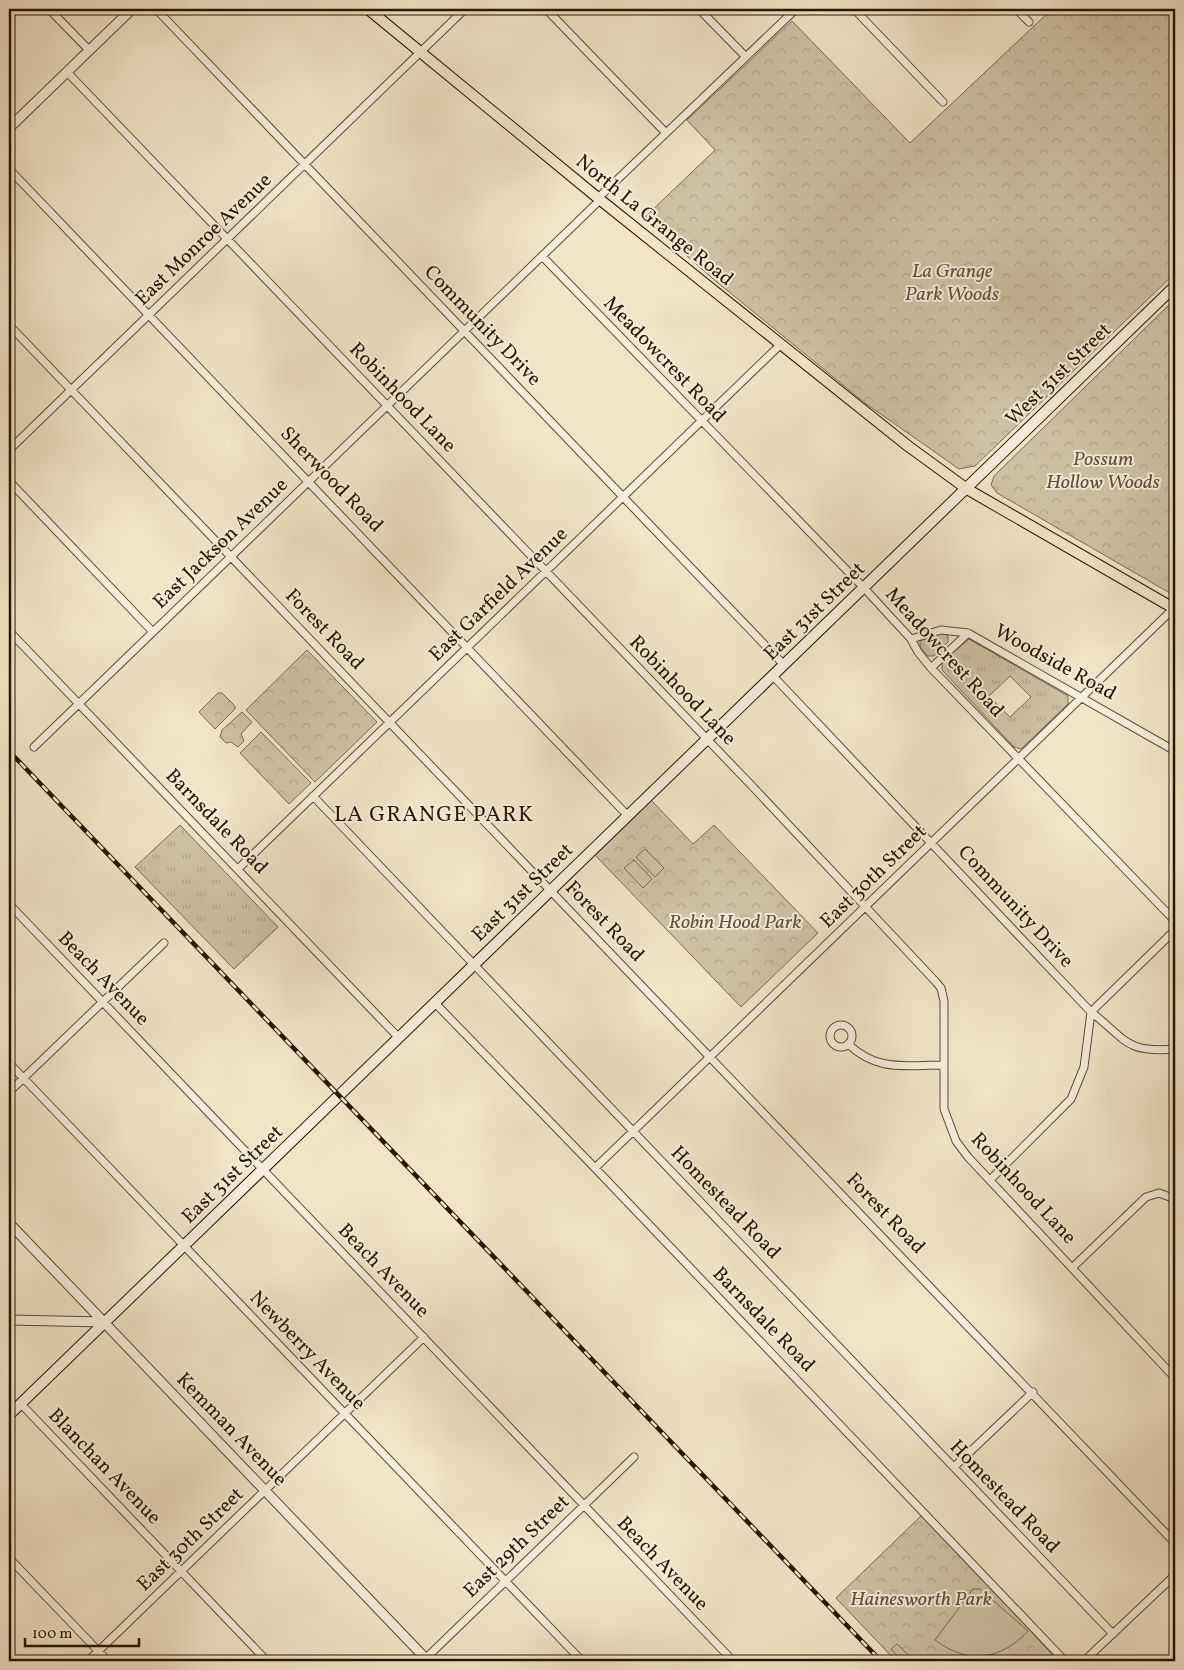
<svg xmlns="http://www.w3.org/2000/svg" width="1184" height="1670" viewBox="0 0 1184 1670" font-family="Vollkorn,serif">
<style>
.grass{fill:url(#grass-tufts);stroke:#7c6a53;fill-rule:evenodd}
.forest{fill:url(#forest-crowns);stroke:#7c6a53}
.pitch{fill:#d0c1a6;stroke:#7c6a53}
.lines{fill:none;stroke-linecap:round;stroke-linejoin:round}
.minor-casing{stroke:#5b4832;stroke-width:9}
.tertiary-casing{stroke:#5b4832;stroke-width:11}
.secondary-casing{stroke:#281400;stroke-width:12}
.primary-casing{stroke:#281400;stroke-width:12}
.minor{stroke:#f7eddb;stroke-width:7}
.tertiary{stroke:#f7eddb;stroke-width:9}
.secondary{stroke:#f7eddb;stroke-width:10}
.primary{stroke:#f3e4c8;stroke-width:10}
.rail-casing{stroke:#281400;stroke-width:4.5}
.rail{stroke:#f7eddb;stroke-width:2.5;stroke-dasharray:8;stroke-linecap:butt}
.labels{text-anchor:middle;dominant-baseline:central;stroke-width:4;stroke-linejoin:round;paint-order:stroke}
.street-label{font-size:20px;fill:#281400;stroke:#f7eddb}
.park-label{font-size:20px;font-style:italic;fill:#63513a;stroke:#f7eddb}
.quarter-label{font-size:22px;letter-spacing:1px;fill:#281400;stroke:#f7eddb}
</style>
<defs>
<pattern id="grass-tufts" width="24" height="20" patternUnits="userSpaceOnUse" patternTransform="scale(1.25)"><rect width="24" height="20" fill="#d0c1a6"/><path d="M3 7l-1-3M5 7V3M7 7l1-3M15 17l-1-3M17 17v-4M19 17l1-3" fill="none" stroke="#b3a58d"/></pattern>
<pattern id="forest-crowns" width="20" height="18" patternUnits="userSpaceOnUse" patternTransform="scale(1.25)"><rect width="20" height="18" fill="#d0c1a6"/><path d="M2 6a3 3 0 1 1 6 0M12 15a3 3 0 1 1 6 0" fill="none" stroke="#b3a58d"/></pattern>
</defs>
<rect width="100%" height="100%" fill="#f3e4c8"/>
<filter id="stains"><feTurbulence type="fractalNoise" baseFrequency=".004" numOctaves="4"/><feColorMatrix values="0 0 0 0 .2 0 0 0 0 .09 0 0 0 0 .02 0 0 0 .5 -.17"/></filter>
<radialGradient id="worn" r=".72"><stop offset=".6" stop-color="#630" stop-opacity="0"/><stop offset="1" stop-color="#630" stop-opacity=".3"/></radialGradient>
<!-- grass -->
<path class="grass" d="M941 633 948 636V642L934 656H928L920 647V641Z
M969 639 1068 696V704L1021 749 1014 747 942 670V662ZM1010 676 1031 697 1010 717 989 696Z
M180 825 278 927 234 969 135 867Z"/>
<!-- forest -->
<path class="forest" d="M1052 9H1175V273L975 466 959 469 865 403 712 278 644 218 715 150 687 120 792 21 910 143Z
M1175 299V596L997 493 991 485 994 476Z
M307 650 377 722 315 782 246 710Z
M218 693H222L235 706V709L215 729 199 712Z
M242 712 252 722 241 734 244 741 238 747 231 742 226 743 220 737 222 730Z
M261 732 311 783 289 804 240 753Z
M650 799 693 844 714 825 818 933 741 1007 593 853Z
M923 1514 1058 1661H896L836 1598Z"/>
<!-- pitch -->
<path class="pitch" d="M645 849 664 868 655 877 636 857Z
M634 860 652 879 643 888 624 868Z
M973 1589H980L1028 1631C1001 1660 968 1665 935 1640Z
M897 1644 914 1661H902L891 1649Z"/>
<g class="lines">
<defs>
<path id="minor" d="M49 9 89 50
M156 9 784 665
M546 9 665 132
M699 9 745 56
M854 9 943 102
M1016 9 1029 22
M67 72 752 786 936 982 941 988 944 1001V1109L956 1141 968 1157 1175 1378
M9 169 628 816
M598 198 796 9
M542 256 864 588 911 639 918 652 931 668 1175 921
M9 325 1175 1543
M9 450 465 9
M9 481 153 632
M9 631 399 1038
M911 639 941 630 968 633 1175 751
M931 668 968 633
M773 676 1091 1012 1084 1067 1071 1099 990 1180
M34 747 600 200
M313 796 1113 1634
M239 868 780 345
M9 904 733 1661
M1175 930 1091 1012C1127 1040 1125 1053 1175 1049
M435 1003 595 1168 1065 1661
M830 1036a11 11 0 1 1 22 0a11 11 0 1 1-22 0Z
M848 1044C878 1072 904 1065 943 1065
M9 1063 582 1661
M9 1092 164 943
M595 1168 1174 608
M1073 1267 1146 1197 1159 1193 1175 1199
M21 1404 267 1661
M954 1467 1033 1392
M9 1558 108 1661
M88 1661 424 1337
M423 1661 634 1457
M1084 1661 1175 1575"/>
<path id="tertiary" d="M9 128 132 9
M9 1223 428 1661
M9 1320 104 1322"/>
<path id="secondary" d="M9 1415 1175 286"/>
<path id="primary" d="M368 9 598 198 908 446 967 489 1175 609"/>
</defs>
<!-- minor casing -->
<use href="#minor" class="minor-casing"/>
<!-- tertiary casing -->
<use href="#tertiary" class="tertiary-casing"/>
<!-- secondary casing -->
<use href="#secondary" class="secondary-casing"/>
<!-- primary casing -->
<use href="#primary" class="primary-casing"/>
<!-- minor -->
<use href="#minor" class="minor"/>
<!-- tertiary -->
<use href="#tertiary" class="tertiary"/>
<!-- secondary -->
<use href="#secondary" class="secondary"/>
<!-- primary -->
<use href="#primary" class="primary"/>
<defs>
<path id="rail" d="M9 751 881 1661"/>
</defs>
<!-- rail casing -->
<use href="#rail" class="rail-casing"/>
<!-- rail -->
<use href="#rail" class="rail"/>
</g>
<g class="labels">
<!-- street labels -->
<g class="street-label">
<text transform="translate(654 221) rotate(39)">North La Grange Road</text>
<text transform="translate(204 240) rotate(-44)">East Monroe Avenue</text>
<text transform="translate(482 326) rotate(46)">Community Drive</text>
<text transform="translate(664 360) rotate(46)">Meadowcrest Road</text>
<text transform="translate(1059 375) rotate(-44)">West 31st Street</text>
<text transform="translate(402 398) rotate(46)">Robinhood Lane</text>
<text transform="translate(331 480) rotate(46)">Sherwood Road</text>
<text transform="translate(221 544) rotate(-44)">East Jackson Avenue</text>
<text transform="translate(499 595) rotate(-44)">East Garfield Avenue</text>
<text transform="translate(815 612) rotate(-44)">East 31st Street</text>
<text transform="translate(324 630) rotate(46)">Forest Road</text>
<text transform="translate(944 653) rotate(48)">Meadowcrest Road</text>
<text transform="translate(1055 663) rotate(29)">Woodside Road</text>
<text transform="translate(682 691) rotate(46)">Robinhood Lane</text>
<text transform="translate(216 822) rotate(46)">Barnsdale Road</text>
<text transform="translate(874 877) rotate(-44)">East 30th Street</text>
<text transform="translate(523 893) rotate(-44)">East 31st Street</text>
<text transform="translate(1015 907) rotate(47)">Community Drive</text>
<text transform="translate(604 922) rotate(46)">Forest Road</text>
<text transform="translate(103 979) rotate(46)">Beach Avenue</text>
<text transform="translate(233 1175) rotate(-44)">East 31st Street</text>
<text transform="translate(1023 1189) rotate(47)">Robinhood Lane</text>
<text transform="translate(725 1203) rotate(46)">Homestead Road</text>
<text transform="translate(885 1214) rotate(46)">Forest Road</text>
<text transform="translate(383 1271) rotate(46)">Beach Avenue</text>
<text transform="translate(763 1320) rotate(46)">Barnsdale Road</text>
<text transform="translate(307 1351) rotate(46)">Newberry Avenue</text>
<text transform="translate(231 1430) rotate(46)">Kemman Avenue</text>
<text transform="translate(104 1467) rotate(46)">Blanchan Avenue</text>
<text transform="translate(1004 1497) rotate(46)">Homestead Road</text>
<text transform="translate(191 1540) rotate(-44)">East 30th Street</text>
<text transform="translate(517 1547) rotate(-44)">East 29th Street</text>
<text transform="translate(662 1564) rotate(46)">Beach Avenue</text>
</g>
<!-- park labels -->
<g class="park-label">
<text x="952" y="272">La Grange<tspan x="952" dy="23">Park Woods</tspan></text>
<text x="1103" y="460">Possum<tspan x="1103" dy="23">Hollow Woods</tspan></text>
<text x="735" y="923">Robin Hood Park</text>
<text x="921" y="1600">Hainesworth Park</text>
</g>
<!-- quarter labels -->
<g class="quarter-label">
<text x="434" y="815">LA GRANGE PARK</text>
</g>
</g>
<!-- margin -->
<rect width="1184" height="1670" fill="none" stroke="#f3e4c8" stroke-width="30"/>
<rect x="10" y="10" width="1164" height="1650" fill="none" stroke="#281400" stroke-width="2.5"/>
<rect x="15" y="15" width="1154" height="1640" fill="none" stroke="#281400"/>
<!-- scale -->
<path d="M25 1638v8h114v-8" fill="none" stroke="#281400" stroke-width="2.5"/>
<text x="32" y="1638" font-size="15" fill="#281400" stroke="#f7eddb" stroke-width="4" paint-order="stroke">100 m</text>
<rect width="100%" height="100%" filter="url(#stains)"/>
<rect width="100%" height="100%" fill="url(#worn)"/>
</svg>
